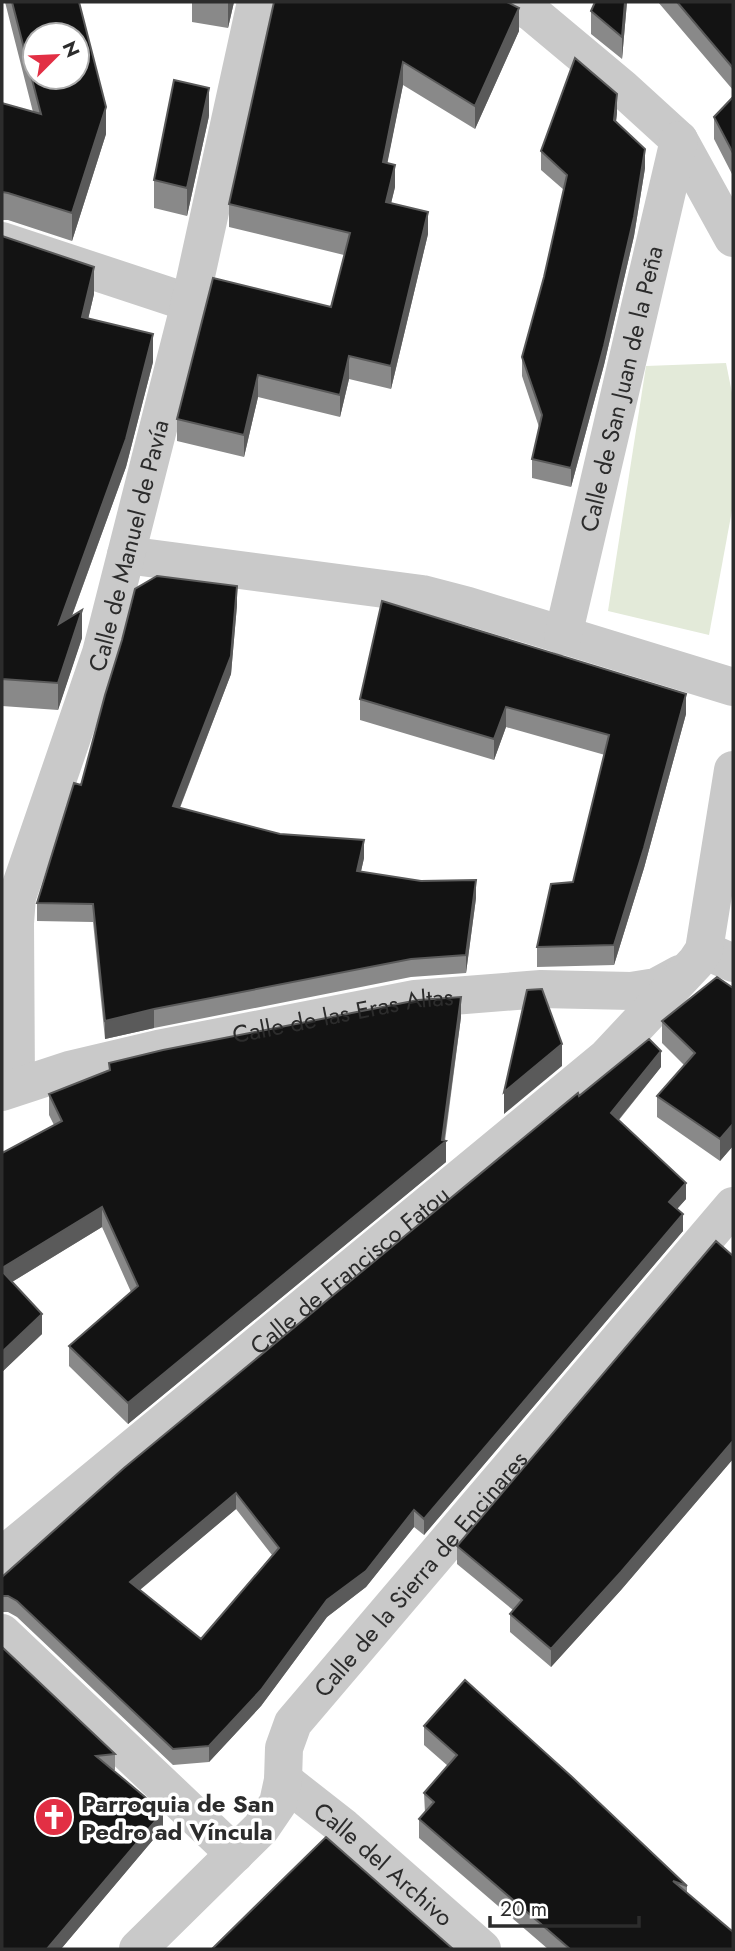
<svg xmlns="http://www.w3.org/2000/svg" width="735" height="1951" viewBox="0 0 735 1951" font-family="Jost,sans-serif">
<style>
.green{fill:#e3ead9}
.lines{fill:none;stroke-linecap:round;stroke-linejoin:round}
.street{stroke:#c9c9c9;stroke-width:38}
.wall{fill:#898989;fill-rule:evenodd}
.shaded-wall{fill:#5a5a5a}
.building{fill:#131313;stroke:#5a5a5a;stroke-width:2;fill-rule:evenodd}
.labels{text-anchor:middle;dominant-baseline:central;stroke-width:7;stroke-linejoin:round;paint-order:stroke}
.street-label{font-size:24px;fill:#2c2c2c;stroke:#fff}
.poi-label{font-size:24px;font-weight:bold;fill:#2c2c2c;stroke:#fff;text-anchor:start}
</style>
<rect width="100%" height="100%" fill="#fff"/>
<!-- green -->
<path class="green" d="M726 363 733 398V505L709 635 608 611 646 366Z"/>
<g class="lines">
<!-- street -->
<g class="street">
<path d="M511 2 531 12 622 88 679 140 733 238"/>
<path d="M2 241 190 303"/>
<path d="M126 555 422 594 468 606 733 687"/>
<path id="s1" d="M563 636 679 140"/>
<path d="M704 950 733 963"/>
<path id="s2" d="M16 1086 15 923 17 897 101 653 190 303 256 2"/>
<path id="s3" d="M2 1092 69 1070 158 1049 415 999 541 989 631 991 656 987 680 974"/>
<path id="s4" d="M2 1556 606 1058 696 962 704 950 733 770"/>
<path d="M2 1633 235 1854"/>
<path id="s5" d="M283 1780 343 1827 482 1949"/>
<path id="s6" d="M138 1949 261 1828 278 1803 283 1780 284 1748 293 1723 733 1206"/>
</g>
</g>
<!-- wall -->
<path class="wall" d="M5 2H79L106 134 72 241 8 220H2V103L33 112Z
M192 2H234L228 28 192 22Z
M274 2 519 31 475 129 403 85 387 163 395 187 391 203 428 234 391 389 349 379 340 417 258 397 244 457 177 441V419L331 307 344 255 229 227V204Z
M627 2 622 59 591 34V11Z
M658 2H733V90Z
M733 97V176L714 139V117Z
M617 113 616 121 645 168 634 236 604 365 571 487 532 478V459L539 427 522 376V357L544 277 564 190 541 170V151Z
M209 116 187 216 154 208V180Z
M2 236 94 294 88 319 153 362 126 467 72 616 82 638 58 710 2 706Z
M237 605 231 674 180 808 364 858 361 871 476 898 466 973 411 977 154 1028 105 1039 93 922 37 921V903Z
M360 699 686 714 644 868 614 965 537 967V947L573 882 605 755 506 727 494 760 360 720Z
M733 988V1146L720 1161 657 1117V1096L684 1065 662 1043V1021Z
M461 1017 445 1141 446 1162 128 1424 69 1366V1346L131 1292 102 1227 12 1282 42 1334 2 1372V1153L54 1125 49 1115V1094L109 1070V1063Z
M661 1067 619 1120 686 1199 677 1209 683 1231 424 1535 414 1527 366 1587 327 1617 261 1706 209 1762 173 1765 17 1617 8 1612H2V1577L579 1096ZM236 1509 272 1555 201 1639 140 1590Z
M733 1256V1459L621 1590 551 1667 510 1632V1614L513 1610 457 1564V1546Z
M2 1647 115 1754V1770H113L163 1828 61 1949H2Z
M424 1726 687 1886V1893L733 1949H548L419 1838V1819L425 1813 424 1793 448 1766 424 1745Z"/>
<!-- shaded-wall -->
<path class="shaded-wall" d="M228 2H234L228 28Z
M625 2H627L622 59V37Z
M519 8V31L475 129V106Z
M403 62V85L383 185V162Z
M209 88V116L187 216V188Z
M617 94V113L614 138V120Z
M106 107V134L72 241V213Z
M645 149V168L634 236 604 365 571 487V468Z
M395 165V187L386 224V202Z
M428 212V234L391 389V366Z
M94 267V294L82 345V317Z
M153 334V362L126 467 59 651V624Z
M349 356V379L340 417V395Z
M258 375V397L244 457V435Z
M237 586V605L231 674 173 825V806Z
M82 610V638L58 710V683Z
M686 694V714L644 868 614 965V945Z
M506 707V727L494 760V739Z
M364 840V858L357 889V871Z
M476 880V898L466 973V955Z
M461 997V1017L444 1142 446 1141V1162L128 1424V1403Z
M154 1009V1028L105 1039V1021Z
M562 1044V1066L504 1114V1092Z
M661 1051V1067L611 1129V1113Z
M733 1124V1146L720 1161V1139Z
M686 1183V1199L669 1218V1202Z
M102 1207V1227L2 1288V1268Z
M683 1214V1231L424 1535V1519Z
M42 1314V1334L2 1372V1352Z
M733 1441V1459L621 1590 551 1667V1649Z
M236 1493V1509L130 1598V1582Z
M414 1510V1527L366 1587 327 1617 261 1706 209 1762V1746L327 1600Z
M163 1812V1828L61 1949H47Z"/>
<!-- building -->
<path class="building" d="M12 2H79L106 107 72 213 8 193 2 192V103L41 114ZM35 35H77V77H35Z
M274 2H507L519 8 475 106 403 62 383 162 395 165 386 202 428 212 391 366 349 356 340 395 258 375 244 435 177 419 213 278 331 307 350 233 229 204Z
M595 2H625L622 37 591 11Z
M677 2H733V68Z
M575 58 617 94 614 120 645 149 634 217 604 346 571 468 532 459 542 415 522 357 544 277 567 175 541 151Z
M174 80 209 88 187 188 154 180Z
M733 97V153L714 117Z
M2 236 94 267 82 317 153 334 126 439 59 624 82 610 58 683 2 679Z
M157 576 237 586 231 656 173 806 280 834 364 840 357 871 421 881 476 880 466 955 411 959 154 1009 105 1021 93 904 37 903 74 783 81 785 105 695 122 640 135 589Z
M382 601 686 694 644 848 614 945 537 947 551 884 573 882 609 735 506 707 494 739 360 699Z
M717 977 733 988V1124L720 1139 657 1096 695 1053 662 1021Z
M542 989 562 1044 504 1092 527 990Z
M461 997 442 1140 446 1141 128 1403 69 1346 138 1286 102 1207 2 1268V1153L62 1121 49 1094 110 1070 109 1063 163 1050 418 1000Z
M649 1039 661 1051 611 1113 686 1183 669 1202 683 1214 424 1519 414 1510 366 1571 327 1600 261 1690 209 1746 173 1749 17 1601 8 1596H2V1577L124 1468 578 1093 579 1096ZM236 1493 279 1548 201 1639 130 1582Z
M716 1241 733 1256V1441L621 1572 551 1649 510 1614 522 1600 457 1546Z
M2 1271 42 1314 2 1352Z
M2 1647 115 1754 96 1756 163 1812 47 1949H2Z
M465 1680 572 1777 687 1886 673 1881 733 1932V1949H570L419 1819 434 1802 424 1793 457 1755 424 1726Z
M326 1837 453 1949H212Z"/>
<!-- icons -->
<defs>
<symbol id="church-disc" viewBox="-11 -11 22 22"><circle r="9.5" fill="#e22f44" stroke="#fff"/><path d="M-1.2-6h2.4v3.5h3.3v2.4h-3.3V6h-2.4V-.1h-3.3v-2.4h3.3Z" fill="#fff"/></symbol>
</defs>
<g fill-rule="evenodd">
<use href="#church-disc" x="32" y="1795" width="44" height="44"/>
</g>
<g class="labels">
<!-- street labels -->
<g class="street-label">
<text stroke="none"><textPath href="#s1" startOffset="254">Calle de San Juan de la Peña</textPath></text>
<text stroke="none"><textPath href="#s2" startOffset="558">Calle de Manuel de Pavía</textPath></text>
<text stroke="none"><textPath href="#s3" startOffset="350">Calle de las Eras Altas</textPath></text>
<text stroke="none"><textPath href="#s4" startOffset="450">Calle de Francisco Fatou</textPath></text>
<text stroke="none"><textPath href="#s6" startOffset="481">Calle de la Sierra de Encinares</textPath></text>
<text stroke="none"><textPath href="#s5" startOffset="131">Calle del Archivo</textPath></text>
</g>
<!-- poi labels -->
<g class="poi-label">
<text x="81" y="1803">Parroquia de San<tspan x="81" dy="28">Pedro ad Víncula</tspan></text>
</g>
</g>
<!-- border -->
<rect width="735" height="1951" fill="none" stroke="#2c2c2c" stroke-width="7"/>
<!-- north arrow -->
<g transform="translate(56 56) rotate(66)"><circle r="33" fill="#ffffff" stroke="#ababab" stroke-width="2"/>
<path d="M0-5L12 26L0 18L-12 26Z" fill="#e22f44"/>
<text y="-10" font-size="19" font-weight="bold" text-anchor="middle" fill="#2c2c2c">N</text>
</g>
<!-- scale -->
<path d="M490 1916v10h149v-10" fill="none" stroke="#2c2c2c" stroke-width="3.5"/>
<text x="500" y="1916" font-size="21" fill="#2c2c2c" stroke="#ffffff" stroke-width="5" paint-order="stroke">20 m</text>
</svg>
